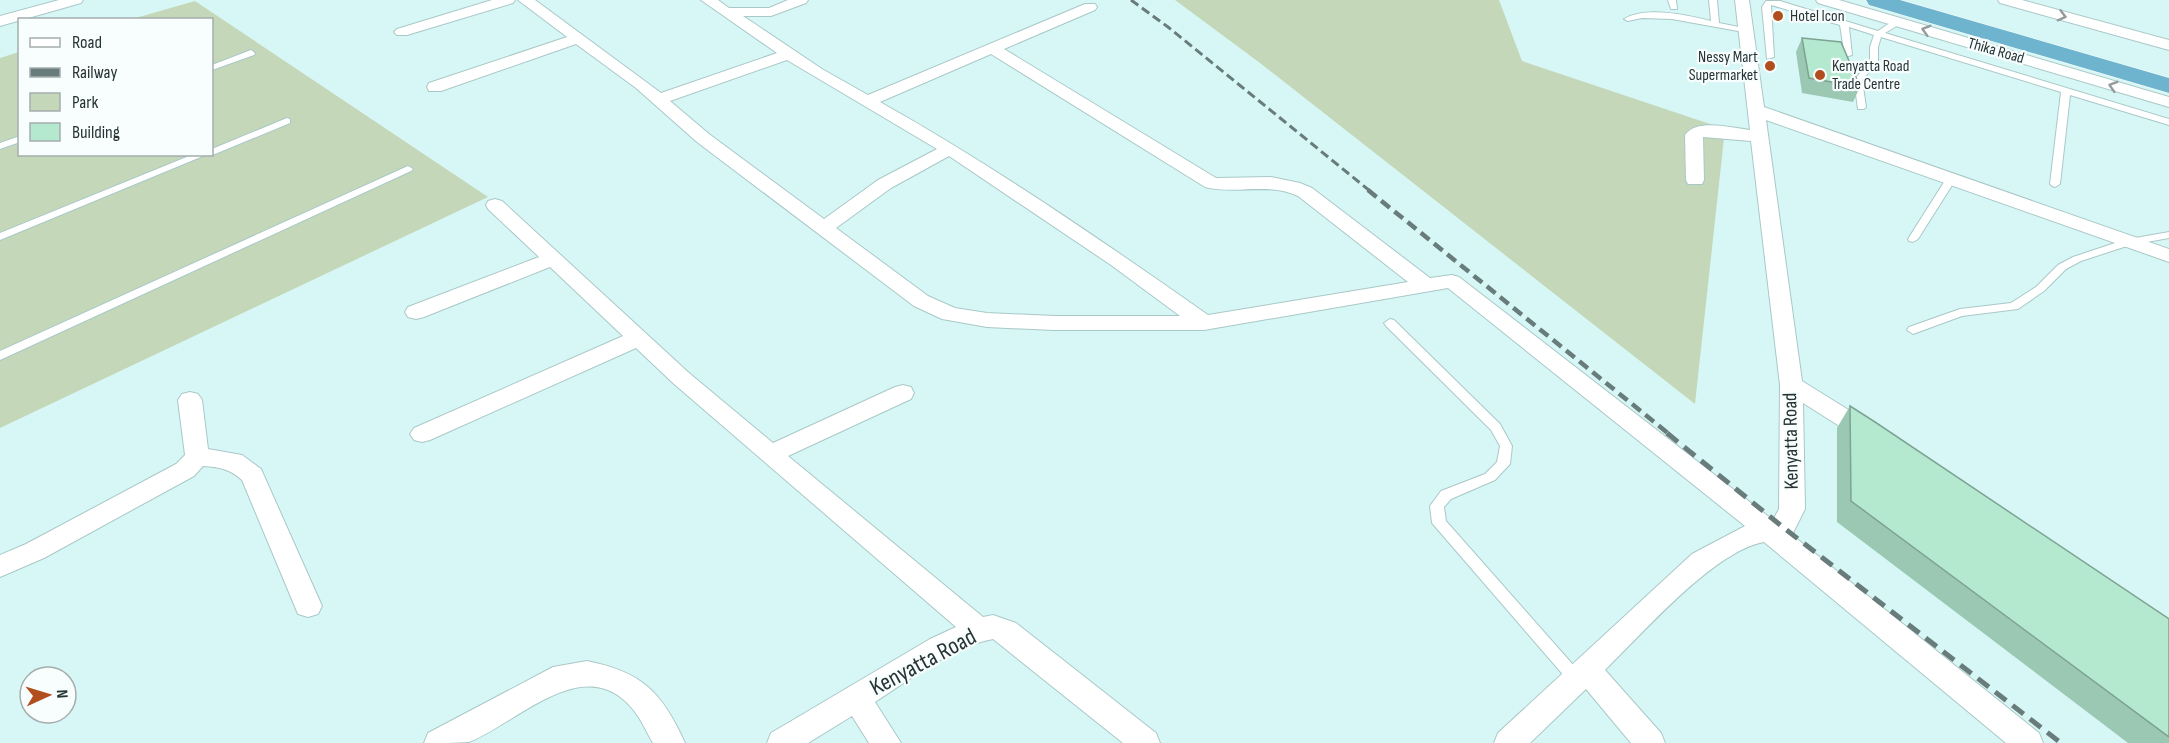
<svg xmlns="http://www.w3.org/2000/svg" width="2169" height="743" viewBox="0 0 2169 743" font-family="'Sofia Sans Condensed',sans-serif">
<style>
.green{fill:#c4d8b9}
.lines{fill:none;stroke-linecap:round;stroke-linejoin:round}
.service-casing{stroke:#a9c8c7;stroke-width:2}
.minor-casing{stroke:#a9c8c7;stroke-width:2}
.trunk-casing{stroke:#fff;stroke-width:1}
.service{fill:#fff;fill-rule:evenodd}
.minor{fill:#fff;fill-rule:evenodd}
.trunk{fill:#6eb4ce;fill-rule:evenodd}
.rail-far2{stroke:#697c7c;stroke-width:3;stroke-dasharray:9 4.5;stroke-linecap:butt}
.rail-far1{stroke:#697c7c;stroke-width:4.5;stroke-dasharray:11 6;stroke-linecap:butt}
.rail{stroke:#697c7c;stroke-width:5;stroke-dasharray:14 8;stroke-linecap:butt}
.wall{fill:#9bc8b3}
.building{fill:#b4e9d0;stroke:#7ea392;stroke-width:1.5}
.oneway{stroke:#949a9a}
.poi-dot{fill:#b24d1d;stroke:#f8fefe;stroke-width:2}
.labels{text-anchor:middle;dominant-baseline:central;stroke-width:4.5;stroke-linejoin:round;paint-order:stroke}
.far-poi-label{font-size:16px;fill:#283434;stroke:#f8fefe;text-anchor:start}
.far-street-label{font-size:16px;fill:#283434;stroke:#f8fefe}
.street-label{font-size:20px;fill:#283434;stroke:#f8fefe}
.near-street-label{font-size:24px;fill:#283434;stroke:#f8fefe}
</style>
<rect width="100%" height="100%" fill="#d7f7f6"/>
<!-- green -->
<path class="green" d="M1175 0H1499L1522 61 1725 129 1695 404 1260 63Z
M195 1 488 197 0 428V58L19 52 20 154H212V20L132 19Z"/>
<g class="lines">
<defs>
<path id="service" d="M1668 0H1676L1677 9H1671Z
M1709 0H1717L1719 23 1749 29V33L1672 19 1642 18 1628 21 1624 19C1646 6 1687 15 1711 21Z
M1766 1H1780L1878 31 1894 20H1900V24L1885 33 2169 119V125L2070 95 2060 184 2055 187 2052 186 2050 184 2061 92 1881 37 1878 47V62L1862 80 1866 107 1864 109H1858L1854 80 1870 62V47L1874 35 1849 27 1852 55 1845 57 1840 25 1771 5 1774 57 1767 59 1762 7Z
M251 50 255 53 254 55 212 70V65Z
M287 118 290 119V123L215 154H211L212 149Z
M20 136V142L0 149V143Z
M194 154H208L0 240V233Z
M408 166 413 169 411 171 0 360V351Z
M1951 176 1956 179 1918 239 1913 242 1909 241 1908 239 1946 179Z
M2169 232V238L2130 245 2081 261 2066 269 2044 291 2018 309 1962 316 1913 334 1907 330 1909 327 1960 309 2011 303 2036 287 2058 265 2073 257 2124 240Z
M1390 319 1394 320 1500 424 1512 446 1510 464 1495 480 1451 499 1444 507 1446 521 1582 675 1585 680 1582 685 1577 687 1572 685 1432 523 1430 506 1441 491 1485 474 1497 462 1500 446 1491 430 1386 326 1384 323Z"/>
<path id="minor" d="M59 0H83L81 3 0 26V16Z
M492 0H515L513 3 407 35H397L394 32 397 29Z
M518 0H535L661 93 777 53 701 0H718L729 8H769L788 0H808L806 3 771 16H743L822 69 868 95 1085 4H1095L1097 7 1095 10 1004 49 1216 178 1271 177 1300 183 1312 188 1430 278 1452 275 1459 277 1773 520 1779 509 1780 385 1751 141 1703 137 1704 180 1702 184H1688L1686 180 1685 135C1697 118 1732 128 1750 130L1735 0H1749L1764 107 2169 249V262L1766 120 1802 381 1876 427 1880 433 1876 439 1868 441 1860 439 1803 403 1805 509 1792 535 2039 733 2043 743H2006L1764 542C1714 551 1643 633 1605 670L1661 733 1665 743H1631L1586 689 1530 743H1494L1498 733 1692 554 1745 526 1448 288 1204 330H1054L987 327 942 319 914 306 697 142 636 88 576 44 441 91H429L427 87 429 83 567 37ZM991 54 1205 187C1237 195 1268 182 1298 196L1408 282 1208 315C1101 240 994 166 880 102ZM787 60 937 149 878 180 824 219 709 134 670 101ZM949 156 1111 265 1180 316H1054L987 313 955 308 928 296 836 228 891 188Z
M1816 0H1839L2169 97V107L1818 3Z
M1998 0H2022L2169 40V50L2000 3Z
M495 199 502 201 689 373 773 443 895 387 903 385 911 387 914 393 911 399 788 456 983 617 993 615 1016 623 1156 733 1160 743H1123L993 639C951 647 911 679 875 702L901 743H869L852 716 808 743H767L771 733 930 639 956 627 673 383 636 348 430 440 422 442 414 440 410 434 414 428 623 336 550 267 424 317 416 319 408 317 405 312 408 307 539 257 488 209 486 205 488 201Z
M190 392 198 394 202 400 208 449 242 455 261 469 322 606 318 614 308 617 298 614 242 480C230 469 219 467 203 466L194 476 44 558 0 577V555L26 544 176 464 185 455 178 400 182 394Z
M587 661C642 672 662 692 685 743H653C647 733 642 721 635 712 587 648 519 722 469 742 457 743 437 743 424 743L428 733 553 667Z"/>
<path id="trunk" d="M1866 0H1900L2169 78V93L1869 5Z"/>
</defs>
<!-- service casing -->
<use href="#service" class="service-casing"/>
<!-- minor casing -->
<use href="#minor" class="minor-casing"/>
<!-- trunk casing -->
<use href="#trunk" class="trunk-casing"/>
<!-- service -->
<use href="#service" class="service"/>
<!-- minor -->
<use href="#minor" class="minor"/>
<!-- trunk -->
<use href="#trunk" class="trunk"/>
<!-- rail-far2 -->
<path class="rail-far2" d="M1131 0 1168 27 1370 191"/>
<!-- rail-far1 -->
<path class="rail-far1" d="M1368 190 1669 434"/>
<!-- rail -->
<path class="rail" d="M1667 433 1784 528 2061 743"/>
</g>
<!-- wall -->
<path class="wall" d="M1802 38 1860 87 1853 102 1802 93 1796 52Z
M1850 406 2169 619V743H2128L1837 522V428Z"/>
<!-- building -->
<path class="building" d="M1802 38 1841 42 1860 87 1809 78Z
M1850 406 1875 422 2169 619V737L1851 501Z"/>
<!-- one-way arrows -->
<defs><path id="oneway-chevron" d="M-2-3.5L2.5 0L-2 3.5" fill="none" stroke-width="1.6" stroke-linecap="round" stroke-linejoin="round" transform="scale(1.5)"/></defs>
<g class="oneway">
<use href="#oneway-chevron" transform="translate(2062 16) rotate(15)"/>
<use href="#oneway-chevron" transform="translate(1926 30) rotate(-164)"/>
<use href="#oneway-chevron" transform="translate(2113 86) rotate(-163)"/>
</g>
<!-- markers -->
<g class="poi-dot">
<circle cx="1778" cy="16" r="6"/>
<circle cx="1770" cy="66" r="6"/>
<circle cx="1820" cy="75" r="6"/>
</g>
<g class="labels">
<!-- far-poi labels -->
<g class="far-poi-label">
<text x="1790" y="16">Hotel Icon</text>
<text x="1758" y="57" text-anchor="end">Nessy Mart<tspan x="1758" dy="18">Supermarket</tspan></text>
<text x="1832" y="66">Kenyatta Road<tspan x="1832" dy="18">Trade Centre</tspan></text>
</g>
<!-- far-street labels -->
<g class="far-street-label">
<text transform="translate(1996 51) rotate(16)">Thika Road</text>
</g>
<!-- street labels -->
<g class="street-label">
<text transform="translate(1791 441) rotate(-91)">Kenyatta Road</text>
</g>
<!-- near-street labels -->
<g class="near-street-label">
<text transform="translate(923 662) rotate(-28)">Kenyatta Road</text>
</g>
</g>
<!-- legend -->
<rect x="18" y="18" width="195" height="138" fill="#f8fefe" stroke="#a5adad" stroke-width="1.5"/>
<rect x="30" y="38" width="30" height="9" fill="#ffffff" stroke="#a5adad" stroke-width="1.5"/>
<text x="72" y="48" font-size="18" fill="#283434">Road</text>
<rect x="30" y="68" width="30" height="9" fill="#697c7c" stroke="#a5adad" stroke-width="1.5"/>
<text x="72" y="78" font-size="18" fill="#283434">Railway</text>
<rect x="30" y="93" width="30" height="18" fill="#c4d8b9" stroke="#a5adad" stroke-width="1.5"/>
<text x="72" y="108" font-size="18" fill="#283434">Park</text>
<rect x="30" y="123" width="30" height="18" fill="#b4e9d0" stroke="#a5adad" stroke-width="1.5"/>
<text x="72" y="138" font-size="18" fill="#283434">Building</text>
<!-- north arrow -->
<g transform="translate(48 695) rotate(86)"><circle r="28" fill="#f8fefe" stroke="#a5adad" stroke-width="1.5"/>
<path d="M0-4.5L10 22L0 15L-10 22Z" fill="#b24d1d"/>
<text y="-9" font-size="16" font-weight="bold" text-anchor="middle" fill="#283434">N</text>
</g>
</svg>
